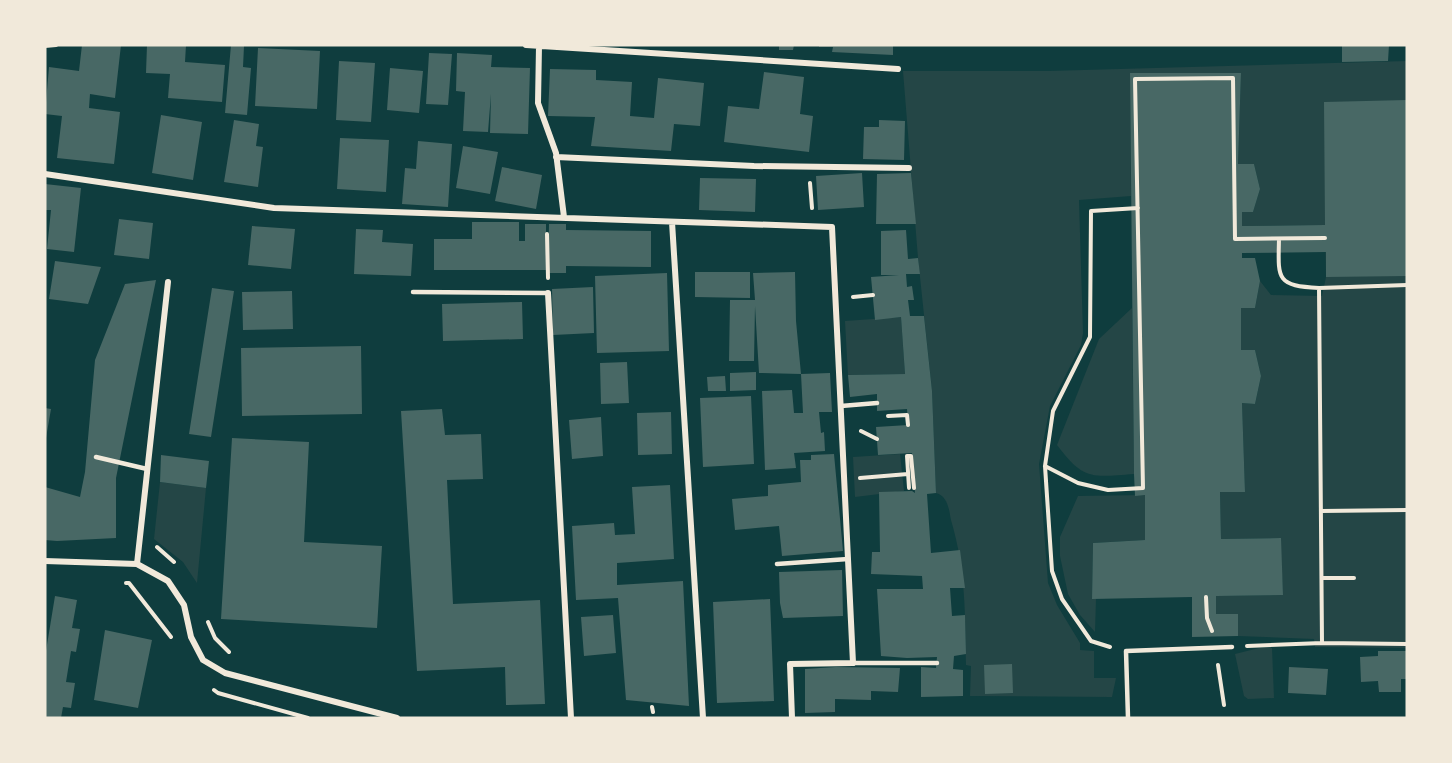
<svg xmlns="http://www.w3.org/2000/svg" width="1452" height="763" viewBox="0 0 1452 763" font-family="'Fira Sans Condensed',sans-serif">
<style>
.green{fill:#244646}
.building{fill:#486865}
.lines{fill:none;stroke-linecap:round;stroke-linejoin:round}
.path{stroke:#f1e9da;stroke-width:4}
.service{stroke:#f1e9da;stroke-width:4.5}
.minor{stroke:#f1e9da;stroke-width:6}
</style>
<rect width="100%" height="100%" fill="#0f3d3e"/>
<!-- green -->
<path class="green" d="M1407 61V648L1315 647 1314 639 1238 636V615L1216 614V596L1283 595 1280 538 1221 539 1220 492H1245L1242 403 1255 404 1261 376 1255 350H1241V308H1255L1260 281 1271 295 1322 296 1326 277 1325 225 1242 226V212H1253L1260 189 1254 164H1238L1241 73H1130L1131 196 1079 200 1083 333 1081 345 1050 406 1039 464 1048 583 1057 605 1080 643V650L1094 651V678H1116L1112 697 970 696 971 666 966 665C965 613 966 571 951 520 949 510 948 496 936 493L932 391 918 258 903 71H1048Z
M1132 308 1134 474C1092 477 1084 481 1057 445L1099 339Z
M901 317 905 374 848 375 845 321Z
M900 454 904 491 855 497 853 457Z
M160 482 206 488 197 583 183 562 154 539Z
M1145 495V540L1093 543 1092 598 1096 599 1095 632 1080 615 1068 594 1060 556V537L1078 496Z
M1259 648H1272L1274 698 1248 699 1244 696 1235 654Z"/>
<!-- building -->
<path class="building" d="M82 45H121L115 98 90 94 89 108 120 112 114 164 57 158 62 116 45 114 49 67 79 71Z
M147 45H186L185 62 225 65 222 102 168 98 170 74 146 73Z
M231 45 244 46 243 67 251 68 247 115 225 113Z
M779 45H794L793 50H779Z
M819 45H893V55L832 52 833 47H819Z
M1342 45H1389L1388 61 1342 62Z
M258 48 320 51 317 109 255 106Z
M429 53 452 54 448 105 426 104Z
M457 53 492 55 491 67 530 68 528 134 490 133 491 94 488 132 463 131 465 92 456 91Z
M339 61 375 63 371 122 336 120Z
M390 68 423 71 419 113 387 110Z
M550 69 596 70V80L632 82 630 116 654 118 658 78 704 83 700 126 674 124 671 151 591 146 595 117 548 116Z
M764 72 804 77 800 114 813 116 809 152 724 142 728 106 759 109Z
M1130 73H1241L1238 164H1254L1260 189 1253 212H1242V226L1325 225 1324 102 1407 100V276L1326 277V252L1242 253V258H1255L1260 281 1255 308H1241V350H1255L1261 376 1255 404 1242 403 1245 492H1220L1221 539 1281 538 1283 595 1216 596V614H1238V636L1192 637V597L1092 599 1093 543 1145 540V495L1135 496 1134 474Z
M161 115 202 122 193 180 152 173Z
M234 120 259 124 256 146 263 147 258 187 224 182Z
M879 120 905 121 904 160 863 159 864 127H879Z
M340 138 389 140 386 192 337 189Z
M418 141 452 144 448 207 402 204 405 168 416 169Z
M463 146 498 152 490 194 456 188Z
M502 167 542 175 536 209 495 201Z
M862 173 864 207 818 210 816 176Z
M911 173 916 224H876L877 174Z
M700 178 756 179 755 212 699 210Z
M45 184 81 188 74 252 47 249 51 210H45Z
M119 219 153 223 149 259 114 255Z
M472 222H519V241H525V224H546V270H434V239H472Z
M549 224H566V230L651 231V267L566 266V273H548Z
M252 226 295 229 291 269 248 265Z
M356 229 383 230 382 242 413 244 411 276 354 274Z
M906 230 908 259 918 258 920 274H906L907 287 912 286 914 300H908L910 316H924L932 391 936 493 927 494 931 553 960 550 965 588H950L952 616 965 615 966 654 954 656 953 669 963 670V696L921 697V667L936 668 937 657 907 658 881 656 877 589H923L922 576 871 574 872 552H880L879 492 912 491 915 493 912 453 878 455 876 427 908 425 907 409 877 411V394L850 397 848 375 905 374 901 317 875 320 871 277 899 275H881V231Z
M55 261 101 267 88 304 49 299Z
M695 272H750V298L695 297Z
M795 272 796 321 801 374 759 373 755 306 754 361H729L730 300H755L753 273Z
M667 273 669 351 597 353 595 276Z
M156 280 116 478V538L57 541 45 540V487L80 497 85 472 95 360 125 284Z
M593 287 594 333 553 335 552 289Z
M212 288 234 291 211 437 189 434Z
M292 291 293 329 243 330 242 292Z
M522 302 523 339 443 341 442 304Z
M361 346 362 414 242 416 241 348Z
M627 362 629 403 601 404 600 363Z
M756 372V390L730 391V373Z
M830 373 832 412H819L821 433 824 432 825 451 794 453 796 468 765 470 762 391 792 390 794 413H803L801 374Z
M725 376 726 391H708L707 377Z
M751 396 754 464 703 467 700 398Z
M45 408 51 409 46 438H45Z
M442 409 445 435 481 434 483 479 447 480 453 604 540 600 545 704 506 705 505 667 417 671 401 411Z
M671 412 672 454 638 455 637 413Z
M601 417 603 456 572 459 569 420Z
M232 438 309 442 304 542 382 546 377 628 221 619Z
M834 454 843 551 782 556 779 526 735 530 732 499 768 496V485L801 482 800 460H811V455Z
M161 455 209 461 206 488 160 482Z
M670 485 674 559 617 563V585L683 581 689 706 626 700 618 598 576 600 572 526 614 523 615 535 635 534 632 487Z
M842 570 843 616 783 618 780 603 779 572Z
M55 596 77 600 72 628 80 629 76 652 71 651 66 682 75 683 71 708 63 707 61 718H45V657Z
M770 599 774 701 717 703 713 602Z
M613 615 616 653 584 656 581 617Z
M105 630 152 640 138 708 94 700Z
M1378 651H1407V679H1401V692H1379L1378 681 1361 682 1360 657 1378 656Z
M1012 664 1013 693 985 694 984 665Z
M836 667 900 668 898 692 871 691V700L835 699V712L805 713V669Z
M1289 667 1328 669 1326 695 1288 693Z"/>
<g class="lines">
<!-- path -->
<path class="path" d="M45 46 56 45
M810 183 812 208
M547 234 548 278
M1279 239C1278 279 1276 286 1319 288
M853 297 873 295
M888 416 907 415 908 425
M861 431 877 439
M1045 466 1078 483 1108 490 1143 488 1135 79 1233 78 1235 239 1325 238
M860 478 908 474
M909 488 907 456H911L914 488
M1321 511 1407 510
M157 547 174 562
M1322 578H1354
M126 583H129L171 637
M1206 597 1207 618 1212 631
M208 622 215 638 229 652
M1322 643 1407 644
M1247 646 1322 643 1319 288 1407 285
M1110 647 1091 641 1062 599 1052 571 1045 466 1053 411 1090 337 1091 211 1138 208
M1218 665 1224 705
M214 690 218 693 308 718
M652 707 653 712"/>
<!-- service -->
<path class="service" d="M413 292 548 293
M841 406 877 403
M96 457 147 469
M777 564 848 559
M853 663H937
M1128 718 1126 651 1232 647"/>
<!-- minor -->
<path class="minor" d="M526 45 898 69
M539 46 538 103 556 153 564 217
M556 157 754 166 909 168
M45 174 274 208 832 227 853 663 790 664 792 718
M672 222 703 718
M548 293 571 718
M45 561 137 564 168 581 184 605 191 637 203 660 225 673 397 718
M137 564 168 282"/>
</g>
<!-- border -->
<rect width="1452" height="763" fill="none" stroke="#f1e9da" stroke-width="93"/>
</svg>
